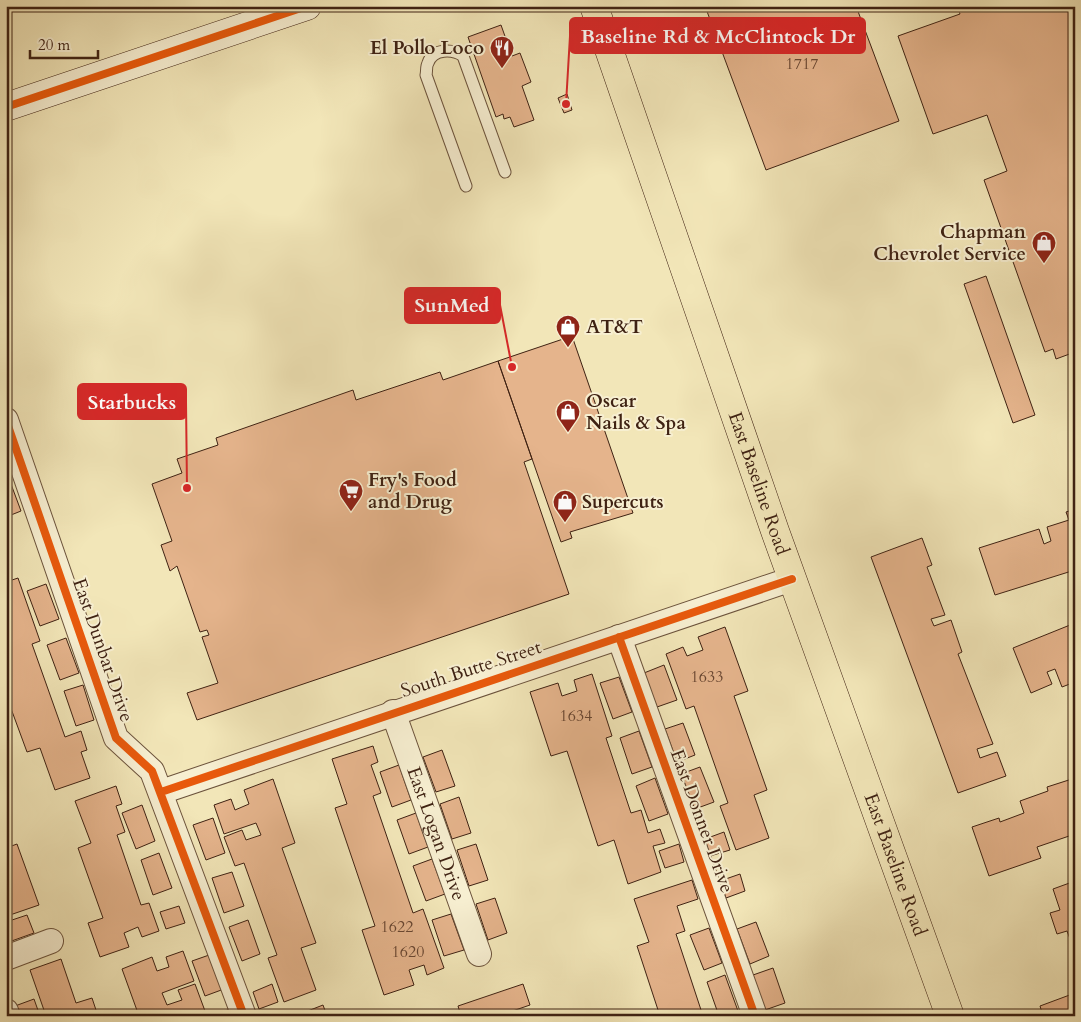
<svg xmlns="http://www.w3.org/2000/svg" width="1081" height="1022" viewBox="0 0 1081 1022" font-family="Cardo,serif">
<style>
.building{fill:#e5b48c;stroke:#3f2213}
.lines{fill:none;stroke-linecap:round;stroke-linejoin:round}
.service-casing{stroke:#6c533c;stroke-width:13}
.minor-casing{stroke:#6c533c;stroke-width:26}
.secondary-casing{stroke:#3f2213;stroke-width:29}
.primary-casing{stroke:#3f2213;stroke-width:29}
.service{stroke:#f7efd1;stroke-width:11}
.minor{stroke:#f7efd1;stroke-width:24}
.secondary{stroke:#f7efd1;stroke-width:28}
.primary{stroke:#f2e6b8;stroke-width:28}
.cycleway-casing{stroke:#f7efd1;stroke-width:11}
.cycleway{stroke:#e8590c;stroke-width:8}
.labels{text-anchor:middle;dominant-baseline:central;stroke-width:4;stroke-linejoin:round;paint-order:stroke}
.number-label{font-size:16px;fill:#684631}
.poi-label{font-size:19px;font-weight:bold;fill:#3f2213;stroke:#f7efd1;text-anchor:start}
.street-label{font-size:19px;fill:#3f2213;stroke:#f7efd1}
.leader{fill:none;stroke:#d62828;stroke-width:2}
.callout-dot{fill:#d62828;stroke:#f7efd1;stroke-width:2}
.callout{fill:#d62828;stroke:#d62828;stroke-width:2}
.callout-label{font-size:20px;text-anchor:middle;font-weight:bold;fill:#fff}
</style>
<rect width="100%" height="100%" fill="#f2e6b8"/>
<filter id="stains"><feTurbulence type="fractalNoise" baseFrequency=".004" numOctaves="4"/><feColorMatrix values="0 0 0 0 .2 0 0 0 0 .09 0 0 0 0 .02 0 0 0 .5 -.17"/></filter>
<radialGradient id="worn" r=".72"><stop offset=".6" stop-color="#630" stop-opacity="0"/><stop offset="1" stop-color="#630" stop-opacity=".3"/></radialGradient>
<!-- building -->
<path class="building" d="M705 6H856L899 121 766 170Z
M957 6H1075V352L1056 359 1053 349 1045 352 984 180 1007 171 987 115 933 134 898 36 960 14Z
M501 25 512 56 520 53 531 82 522 86 534 120 514 127 510 117 504 119 503 114 496 117 468 37Z
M567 94 572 110 564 113 558 98Z
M986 276 1035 415 1013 423 964 284Z
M572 336 633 513 570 532 572 538 561 542 498 361Z
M498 361 532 459 524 462 569 594 197 720 187 693 218 683 202 637 209 635 207 630 200 632 177 566 170 571 161 545 172 541 152 484 182 473 177 459 218 445 216 438 353 390 356 400 440 372 443 380Z
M8 476 21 511 6 517V477Z
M1075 509V570L995 595 979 548 1039 529 1044 544 1051 541 1047 527 1069 520 1066 512Z
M922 538 932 565 927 567 945 615 931 619 934 626 951 620 962 652 958 654 993 744 977 749 980 758 997 752 1006 776 958 793 871 557Z
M6 546 10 557 6 558Z
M18 578 40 641 32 644 65 737 81 731 87 750 81 752 90 778 55 790 40 748 27 752 6 695V582Z
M46 584 59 619 40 626 27 591Z
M1075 623V682L1062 687 1055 669 1047 672 1052 684 1031 693 1013 648Z
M725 627 748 691 734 696 767 790 754 795 769 838 736 850 720 806 728 803 694 706 686 709 666 654 683 647 687 656 703 650 698 637Z
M66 638 79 673 60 680 47 645Z
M664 665 677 700 657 707 644 673Z
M592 674 612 736 606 738 631 813 641 810 648 833 660 829 665 843 653 846 661 872 628 884 614 840 598 846 567 751 551 756 530 692 558 683 562 696 577 691 574 680Z
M619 677 632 712 613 719 600 683Z
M83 685 94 720 76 726 64 691Z
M683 723 695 755 677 762 665 729Z
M639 731 652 767 632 774 620 738Z
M373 746 378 762 371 765 381 793 373 796 413 913 423 909 444 968 427 975 424 965 409 970 414 985 384 995 362 930 375 926 335 808 347 804 332 759Z
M442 750 455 786 436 792 423 757Z
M399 765 411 800 392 807 380 772Z
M700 767 714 802 695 809 681 774Z
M655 778 668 814 649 821 636 786Z
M1075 778V834L1037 847 1041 858 989 876 972 827 999 818 1000 822 1024 813 1020 801 1048 791 1047 787Z
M273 779 295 843 282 848 316 943 301 948 316 990 284 1002 268 958 277 955 244 863 235 866 224 837 242 830 246 840 261 835 256 823 224 834 214 805 231 799 235 810 249 804 244 790Z
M116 786 122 804 116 806 125 832 117 835 141 905 149 903 159 931 142 937 138 927 124 933 129 947 100 957 88 923 103 918 78 848 91 843 75 801Z
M459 797 471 833 452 839 440 804Z
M142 805 155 841 136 849 122 813Z
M416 813 428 847 409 854 397 820Z
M213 818 225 853 206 860 193 825Z
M724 832 730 850 710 856 705 839Z
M17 844 39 905 7 916 6 848Z
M476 844 488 880 469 886 457 850Z
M679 844 684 862 665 868 659 851Z
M159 853 172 888 153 895 141 860Z
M432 859 445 894 426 901 413 866Z
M232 872 244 906 224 913 212 878Z
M740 874 745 891 726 898 720 881Z
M692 880 698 899 677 906 685 931 676 934 703 1016H660L637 946 649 942 634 899Z
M1075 881V952L1067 931 1057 934 1050 913 1060 910 1053 889Z
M495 898 507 933 488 940 476 904Z
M179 906 185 923 166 929 160 912Z
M451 914 464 950 444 956 432 920Z
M27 915 34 933 6 943V922Z
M248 920 260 954 242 961 229 927Z
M756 922 769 956 750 964 737 929Z
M709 928 722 963 704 970 690 935Z
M183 951 194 981 162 993 167 1005 182 1000 178 990 195 984 205 1011 195 1016H139L122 969 152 957 157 971 169 967 166 957Z
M212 954 224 989 205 996 192 961Z
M61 959 76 1003 92 998 98 1016H46L30 970Z
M773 968 785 1003 765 1010 753 975Z
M725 975 738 1011 725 1016H719L707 982Z
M272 984 278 1002 259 1009 253 992Z
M523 984 530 1005 498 1016H461L458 1006Z
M1075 993V1016H1043L1040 1006Z
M34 999 40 1016H18L15 1006Z
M323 1005 327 1016H295Z
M230 1009 233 1016H212Z"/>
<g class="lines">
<defs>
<path id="service" d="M466 186 426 75C427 71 426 66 428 63 433 48 453 49 463 56L505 172"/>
<g id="minor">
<path d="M6 420 116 738 152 771 244 1016"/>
<path d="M619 637 755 1016"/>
<path id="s1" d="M393 712 479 954"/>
<path d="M161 792 792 579"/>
<path d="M6 958 51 941"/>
<path d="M6 1011 8 1016"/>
</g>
<path id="secondary" d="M6 107 307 6"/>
<g id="primary">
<path id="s2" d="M594 6 775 531 950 1016"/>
</g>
</defs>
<!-- service casing -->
<use href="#service" class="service-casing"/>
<!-- minor casing -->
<use href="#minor" class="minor-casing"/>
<!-- secondary casing -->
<use href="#secondary" class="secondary-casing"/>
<!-- primary casing -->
<use href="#primary" class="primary-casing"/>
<!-- service -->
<use href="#service" class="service"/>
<!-- minor -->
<use href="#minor" class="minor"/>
<!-- secondary -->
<use href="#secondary" class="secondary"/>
<!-- primary -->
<use href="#primary" class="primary"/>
<defs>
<path id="cycleway" d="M6 107 307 6
M6 420 116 738 152 771 244 1016
M619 637 755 1016
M161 792 792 579"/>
</defs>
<!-- cycleway casing -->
<use href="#cycleway" class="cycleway-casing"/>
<!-- cycleway -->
<use href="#cycleway" class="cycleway"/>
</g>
<!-- icons -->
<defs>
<symbol id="restaurant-pin" viewBox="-11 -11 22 30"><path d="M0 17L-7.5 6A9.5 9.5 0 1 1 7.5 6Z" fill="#8f2418" stroke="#f7efd1"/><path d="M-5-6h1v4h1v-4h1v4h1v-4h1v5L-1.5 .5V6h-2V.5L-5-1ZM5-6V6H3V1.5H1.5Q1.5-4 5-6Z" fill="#fff"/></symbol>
<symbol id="shop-pin" viewBox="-11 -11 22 30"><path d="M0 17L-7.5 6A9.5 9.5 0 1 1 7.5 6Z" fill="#8f2418" stroke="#f7efd1"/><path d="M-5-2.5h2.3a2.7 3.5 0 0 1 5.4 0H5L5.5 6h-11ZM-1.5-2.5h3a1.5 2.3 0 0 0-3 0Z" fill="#fff"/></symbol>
<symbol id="supermarket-pin" viewBox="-11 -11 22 30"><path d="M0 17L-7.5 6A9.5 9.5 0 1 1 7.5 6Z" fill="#8f2418" stroke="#f7efd1"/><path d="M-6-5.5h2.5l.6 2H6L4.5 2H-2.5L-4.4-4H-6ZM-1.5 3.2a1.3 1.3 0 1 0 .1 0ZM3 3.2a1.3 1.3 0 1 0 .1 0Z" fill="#fff"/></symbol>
</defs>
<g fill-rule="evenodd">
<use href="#restaurant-pin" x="488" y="34" width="28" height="38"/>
<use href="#shop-pin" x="1030" y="229" width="28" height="38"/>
<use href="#shop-pin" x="554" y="313" width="28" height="38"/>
<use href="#shop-pin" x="554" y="398" width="28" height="38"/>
<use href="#supermarket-pin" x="337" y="477" width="28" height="38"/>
<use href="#shop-pin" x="551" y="488" width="28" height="38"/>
</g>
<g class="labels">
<!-- number labels -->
<g class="number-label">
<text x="802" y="64">1717</text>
<text x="707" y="677">1633</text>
<text x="576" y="716">1634</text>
<text x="397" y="927">1622</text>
<text x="408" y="952">1620</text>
</g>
<!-- poi labels -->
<g class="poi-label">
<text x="484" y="48" text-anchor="end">El Pollo Loco</text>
<text x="1026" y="232" text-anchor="end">Chapman<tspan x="1026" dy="22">Chevrolet Service</tspan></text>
<text x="586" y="327">AT&amp;T</text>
<text x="586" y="401">Oscar<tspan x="586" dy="22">Nails &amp; Spa</tspan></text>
<text x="368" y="480">Fry's Food<tspan x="368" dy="22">and Drug</tspan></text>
<text x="582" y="502">Supercuts</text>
</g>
<!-- street labels -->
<g class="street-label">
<text stroke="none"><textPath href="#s2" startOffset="505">East Baseline Road</textPath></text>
<text transform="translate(103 650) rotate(71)">East Dunbar Drive</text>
<text transform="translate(471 669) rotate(-18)">South Butte Street</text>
<text transform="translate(702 821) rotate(70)">East Donner Drive</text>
<text stroke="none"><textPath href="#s1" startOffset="129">East Logan Drive</textPath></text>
<text stroke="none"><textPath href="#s2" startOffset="910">East Baseline Road</textPath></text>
</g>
</g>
<!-- callouts -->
<path class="leader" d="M566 104L570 36M512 367L500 305M187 488L186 402"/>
<g class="callout-dot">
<circle cx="566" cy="104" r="5"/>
<circle cx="512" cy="367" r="5"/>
<circle cx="187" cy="488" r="5"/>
</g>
<g class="callout">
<rect x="570" y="18" width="295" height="35" rx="5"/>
<rect x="405" y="288" width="95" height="35" rx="5"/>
<rect x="78" y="384" width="108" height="35" rx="5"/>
</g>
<g class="callout-label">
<text x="718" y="43">Baseline Rd &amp; McClintock Dr</text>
<text x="452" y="312">SunMed</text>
<text x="132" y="409">Starbucks</text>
</g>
<!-- margin -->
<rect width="1081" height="1022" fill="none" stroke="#f2e6b8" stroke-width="25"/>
<rect x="8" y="8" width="1066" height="1007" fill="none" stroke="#3f2213" stroke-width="2.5"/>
<rect x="12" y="12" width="1056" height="997" fill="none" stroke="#3f2213"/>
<!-- scale -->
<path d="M30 50v8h68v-8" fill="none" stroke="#3f2213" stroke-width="2.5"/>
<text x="38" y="50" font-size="15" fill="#3f2213" stroke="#f7efd1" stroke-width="4" paint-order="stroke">20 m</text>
<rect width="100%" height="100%" filter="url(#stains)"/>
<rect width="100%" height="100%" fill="url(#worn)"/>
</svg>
